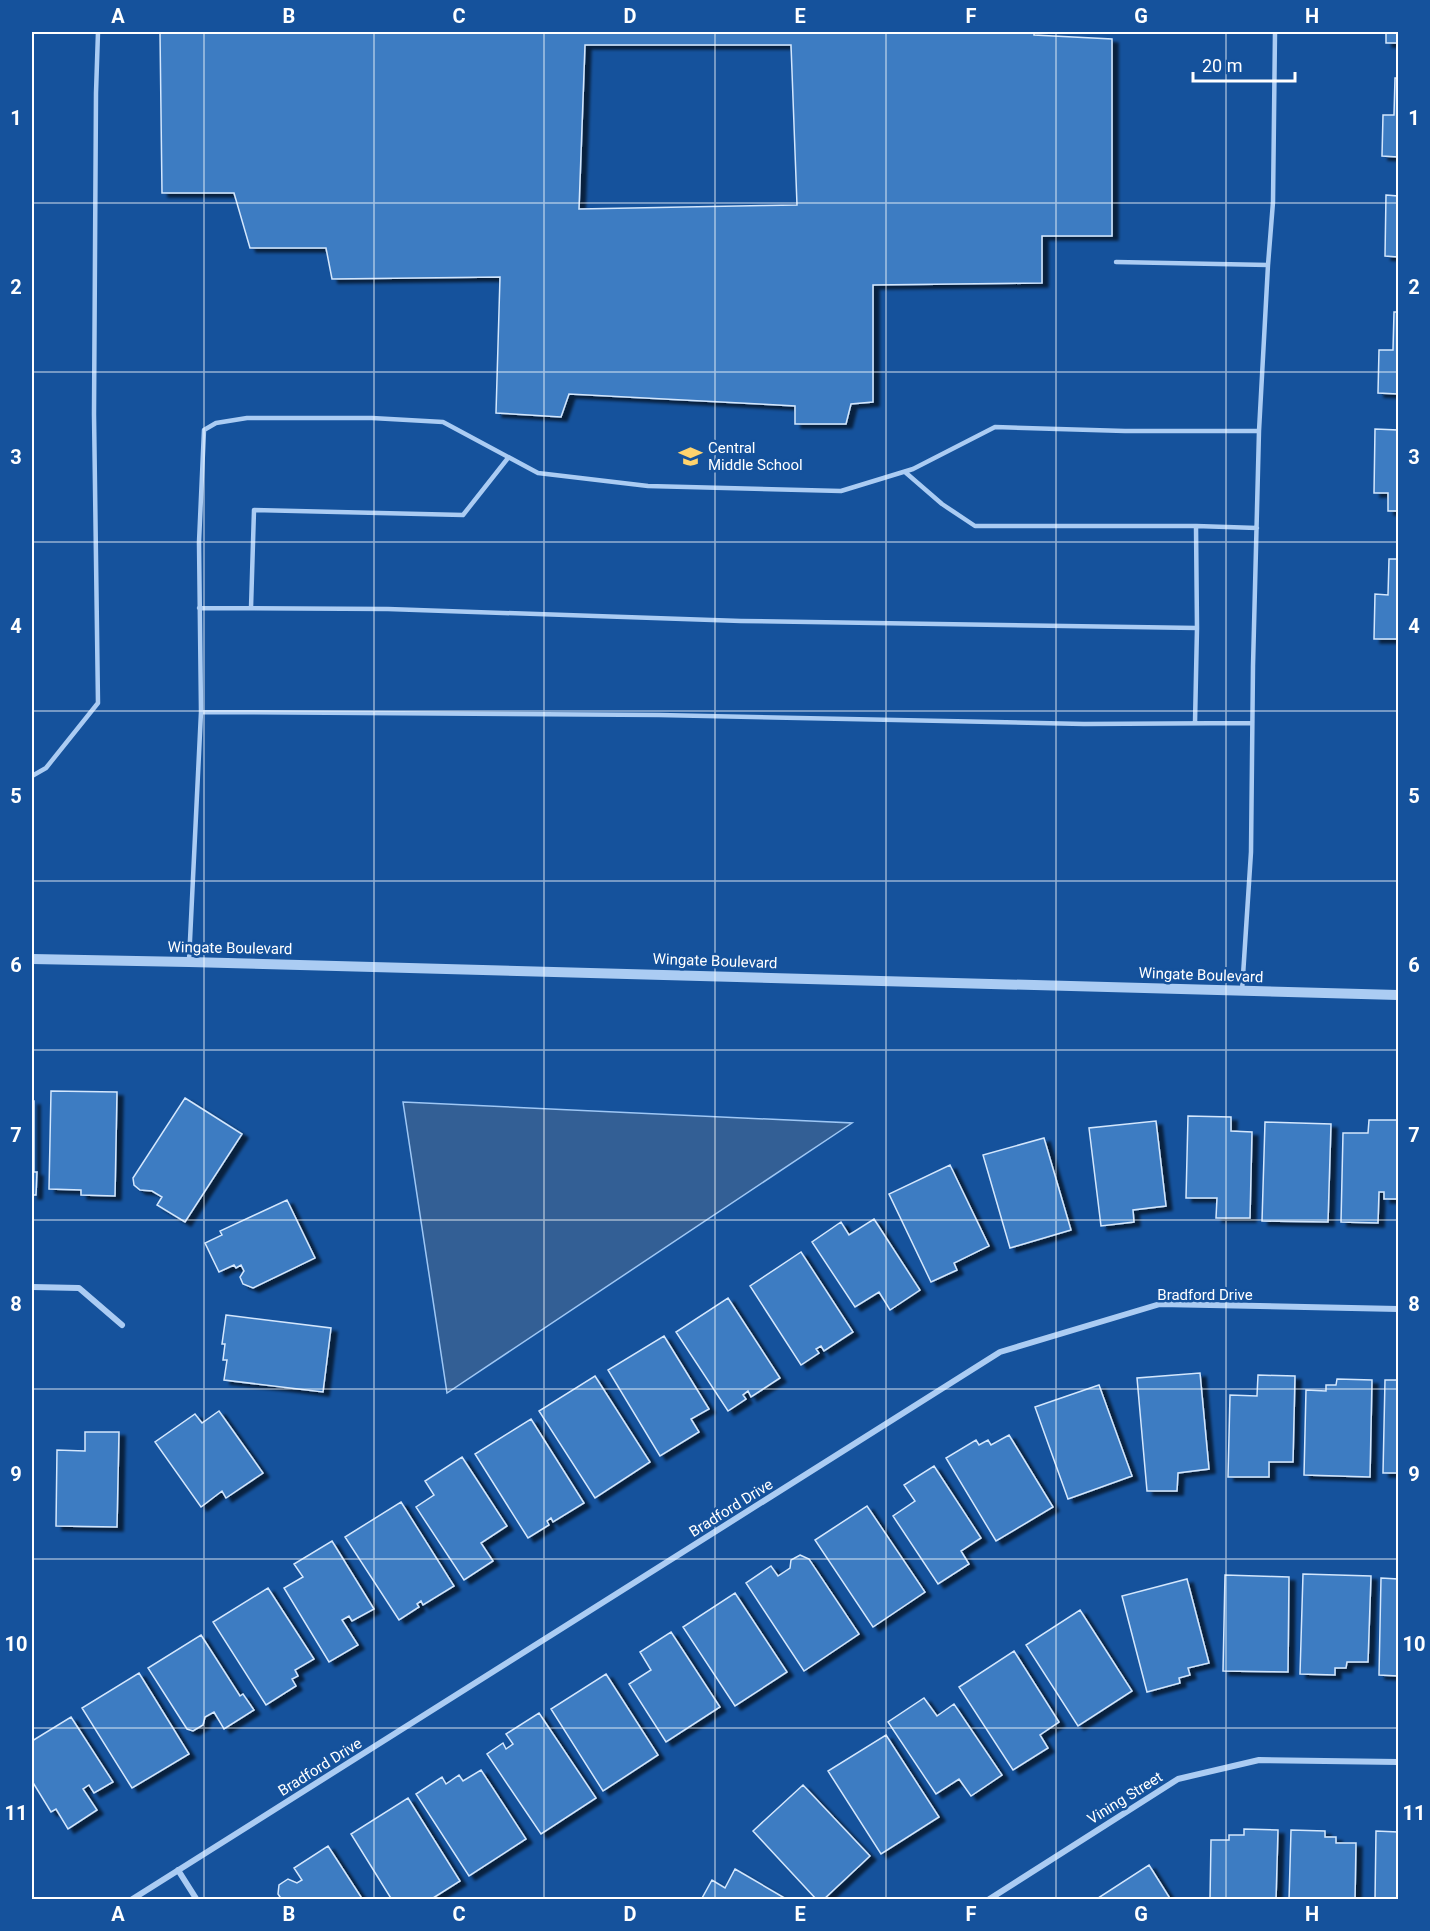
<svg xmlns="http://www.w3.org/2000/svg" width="1430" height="1931" viewBox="0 0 1430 1931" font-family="Roboto,sans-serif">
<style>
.water{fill:#335f95;stroke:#9ec7f5;stroke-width:1.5}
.building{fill:#3e7bc2;stroke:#d3e7fd;stroke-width:1.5;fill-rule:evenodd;filter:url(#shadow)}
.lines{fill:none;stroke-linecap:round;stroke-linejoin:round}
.service{stroke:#abccf3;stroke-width:4.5}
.minor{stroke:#abccf3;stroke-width:6}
.tertiary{stroke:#abccf3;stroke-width:10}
.grid{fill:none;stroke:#fff;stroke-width:1.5;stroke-opacity:0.55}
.labels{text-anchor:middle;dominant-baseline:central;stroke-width:5;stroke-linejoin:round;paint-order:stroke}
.poi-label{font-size:15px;fill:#fff;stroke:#15529c;text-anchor:start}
.street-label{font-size:15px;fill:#fff;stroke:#15529c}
.neatline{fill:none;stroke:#fff;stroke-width:2}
.grid-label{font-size:20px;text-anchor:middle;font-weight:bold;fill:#fff}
</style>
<defs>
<filter id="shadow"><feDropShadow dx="6" dy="4" stdDeviation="1.5" flood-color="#0009"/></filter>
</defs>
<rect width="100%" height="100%" fill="#15529c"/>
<!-- water -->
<path class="water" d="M403 1102 852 1123 447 1393Z"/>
<!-- building -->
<path class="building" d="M160 32H1034V35L1112 39V236H1042V283L873 285V402L851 404 846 424H795V406L569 394 561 417 496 413 500 277 332 279 326 248H250L234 193H162ZM585 45H791L797 205 579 209Z
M1386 32H1398V43H1386Z
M1395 78H1398V157L1382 156 1383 115H1394Z
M1386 195 1398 196V257L1385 256Z
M1394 312H1398V394L1378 393 1379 350H1393Z
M1375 429 1398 430V511H1388V493H1374Z
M1389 559H1398V639H1374L1375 594 1388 595Z
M51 1091 117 1092 115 1196 81 1195V1190L49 1189Z
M185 1098 242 1134 185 1222 157 1205 162 1197 152 1191 140 1190 134 1185 133 1178Z
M32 1101H34V1172H37L36 1195H32Z
M1188 1116 1231 1117V1131L1252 1132 1250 1218H1216L1217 1198H1186Z
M1369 1120H1398V1199H1384V1192H1379L1378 1223 1341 1222 1343 1133H1368Z
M1156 1121 1166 1206 1133 1210 1134 1222 1101 1226 1089 1128Z
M1265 1122 1331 1124 1328 1222 1262 1221Z
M1044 1138 1071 1230 1010 1248 983 1155Z
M950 1165 989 1246 954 1263 957 1270 931 1282 889 1194Z
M287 1200 315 1258 253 1288 243 1284 240 1277 244 1271 241 1265 236 1268 234 1265 219 1272 205 1243 222 1235 220 1231Z
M874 1219 920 1290 890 1310 879 1292 855 1307 812 1242 841 1222 849 1235Z
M801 1252 853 1332 824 1351 821 1346 816 1349 819 1353 801 1365 750 1286Z
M728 1298 780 1378 751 1397 748 1391 743 1395 746 1399 728 1411 676 1332Z
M226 1315 331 1328 323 1392 224 1380 227 1360H223L225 1344H222Z
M664 1336 709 1409 691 1419 699 1432 660 1456 608 1370Z
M1200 1373 1209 1469 1178 1473 1177 1491H1147L1137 1378Z
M1258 1375 1295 1376 1293 1462H1269V1477H1228L1230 1395 1257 1396Z
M595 1376 650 1462 595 1498 539 1411Z
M1337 1379 1372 1380 1370 1477 1304 1475 1306 1390 1326 1391V1385H1336Z
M1385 1380H1398V1473H1383Z
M1099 1385 1132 1476 1068 1499 1035 1407Z
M219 1411 263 1473 226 1498 222 1491 201 1507 155 1442 195 1414 202 1423Z
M531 1419 584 1503 553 1522 551 1518 547 1521 549 1525 528 1538 475 1454Z
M85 1432H119L117 1527 56 1526 57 1450 85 1451Z
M1009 1435 1053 1507 996 1541 946 1458 976 1440 979 1445 988 1440 991 1445Z
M462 1457 507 1526 481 1543 493 1561 464 1580 416 1507 434 1495 425 1481Z
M934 1466 981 1538 961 1551 969 1564 938 1584 893 1516 915 1501 904 1485Z
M401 1502 454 1586 423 1605 421 1601 417 1604 419 1607 399 1620 345 1537Z
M867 1506 925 1592 873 1627 815 1540Z
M332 1541 374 1609 352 1621 349 1616 342 1620 358 1645 329 1662 284 1588 303 1577 294 1564Z
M800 1555 809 1559 859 1634 804 1671 746 1583 771 1566 778 1576 790 1568 791 1560Z
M1303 1574 1371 1576 1368 1662H1347L1346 1668H1335V1675L1300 1674Z
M1225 1575 1289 1577 1288 1672 1223 1671Z
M1381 1578 1398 1579V1676L1379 1675Z
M1187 1579 1209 1663 1188 1668 1190 1675 1179 1678 1180 1683 1147 1692 1122 1596Z
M268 1588 314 1659 295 1670 298 1676 292 1679 296 1686 266 1705 213 1622Z
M735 1593 787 1672 735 1706 683 1627Z
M1080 1610 1132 1691 1078 1726 1026 1645Z
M671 1632 720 1707 666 1742 629 1684 651 1670 640 1652Z
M201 1635 240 1696 243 1694 254 1710 224 1729 214 1712 205 1717 203 1725 193 1731 187 1729 148 1668Z
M1014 1651 1059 1722 1040 1735 1048 1748 1013 1770 959 1687Z
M139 1673 189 1754 132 1788 82 1708Z
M606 1674 658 1755 603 1791 551 1709Z
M924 1698 937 1716 954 1704 1002 1775 971 1796 959 1779 936 1794 888 1722Z
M539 1713 596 1798 541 1834 487 1754 503 1743 506 1749 513 1744 506 1734Z
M71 1717 113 1782 94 1793 89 1785 83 1789 97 1810 68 1829 56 1809 51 1812 32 1781V1741Z
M886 1735 939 1817 881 1854 828 1771Z
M481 1770 526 1839 469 1876 416 1794 442 1777 446 1784 459 1775 463 1781Z
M803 1785 870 1856 823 1900H817L753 1831Z
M408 1798 460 1881 430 1900H392L351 1834Z
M1244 1829 1278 1830 1276 1900H1210L1211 1840H1229V1835H1244Z
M1291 1830 1325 1831V1837H1336V1843H1356L1355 1900H1289Z
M1376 1831 1398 1832V1900H1375Z
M328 1846 363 1900H282L278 1894 279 1885 288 1879 297 1883 302 1880 294 1868Z
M1149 1865 1171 1900H1095Z
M735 1869 788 1900H701L712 1880 725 1888Z"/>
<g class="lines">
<!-- service -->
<path class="service" d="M1116 262 1268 265 1259 431
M1268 265 1273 202 1275 32
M905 472 942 504 975 526H1196L1257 528
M199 608 388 609 741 621 1197 628 1196 526
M251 608 254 510 463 515 508 458
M201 712 659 715 1084 724 1252 723
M1195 723 1197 628
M32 776 46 768 98 703 94 414 96 93 98 32
M189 961 201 712 199 542 204 430 216 423 247 418H372L443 422 538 473 648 486 841 491 913 469 995 427 1125 431H1259L1253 666 1251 852 1242 991"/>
<!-- minor -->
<path class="minor" d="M32 1287 79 1288 122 1325
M178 1870 197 1900
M131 1900 1000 1352 1160 1304 1398 1309
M988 1900 1178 1779 1259 1760 1398 1762"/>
<!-- tertiary -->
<path class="tertiary" d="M32 959 189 962 1398 995"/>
</g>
<!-- grid -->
<path class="grid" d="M204 32V1900M374 32V1900M544 32V1900M715 32V1900M886 32V1900M1056 32V1900M1226 32V1900M32 203H1398M32 372H1398M32 542H1398M32 711H1398M32 881H1398M32 1050H1398M32 1220H1398M32 1389H1398M32 1559H1398M32 1728H1398"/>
<!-- icons -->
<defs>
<symbol id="school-bare" viewBox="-9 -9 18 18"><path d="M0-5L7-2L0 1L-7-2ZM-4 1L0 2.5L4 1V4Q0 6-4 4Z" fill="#ffd36d" stroke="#15529c" stroke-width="2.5" paint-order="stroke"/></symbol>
</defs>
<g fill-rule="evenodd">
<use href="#school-bare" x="674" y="440" width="33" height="33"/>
</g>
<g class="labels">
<!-- poi labels -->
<g class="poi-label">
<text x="708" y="448">Central<tspan x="708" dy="17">Middle School</tspan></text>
</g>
<!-- street labels -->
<g class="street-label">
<text transform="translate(230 948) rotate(1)">Wingate Boulevard</text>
<text transform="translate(715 961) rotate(2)">Wingate Boulevard</text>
<text transform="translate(1201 975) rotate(2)">Wingate Boulevard</text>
<text x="1205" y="1295">Bradford Drive</text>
<text transform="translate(731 1508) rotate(-32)">Bradford Drive</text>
<text transform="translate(320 1767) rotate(-32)">Bradford Drive</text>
<text transform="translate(1125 1798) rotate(-32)">Vining Street</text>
</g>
</g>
<!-- border -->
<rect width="1430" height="1931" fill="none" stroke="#15529c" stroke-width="66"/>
<!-- scale -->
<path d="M1193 72v9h102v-9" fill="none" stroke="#ffffff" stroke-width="3"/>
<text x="1202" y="72" font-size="18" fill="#ffffff" stroke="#15529c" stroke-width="4.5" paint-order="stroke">20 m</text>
<rect x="33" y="33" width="1364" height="1865" class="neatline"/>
<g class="grid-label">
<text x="118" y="23">A</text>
<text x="289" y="23">B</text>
<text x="459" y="23">C</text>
<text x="630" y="23">D</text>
<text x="800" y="23">E</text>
<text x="971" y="23">F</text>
<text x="1141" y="23">G</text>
<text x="1312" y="23">H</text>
<text x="16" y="125">1</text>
<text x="1414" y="125">1</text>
<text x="16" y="294">2</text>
<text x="1414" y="294">2</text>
<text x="16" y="464">3</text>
<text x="1414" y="464">3</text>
<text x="16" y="633">4</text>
<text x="1414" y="633">4</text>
<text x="16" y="803">5</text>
<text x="1414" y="803">5</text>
<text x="16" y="972">6</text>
<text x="1414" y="972">6</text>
<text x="16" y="1142">7</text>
<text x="1414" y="1142">7</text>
<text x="16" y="1311">8</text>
<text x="1414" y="1311">8</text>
<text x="16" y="1481">9</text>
<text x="1414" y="1481">9</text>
<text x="16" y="1651">10</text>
<text x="1414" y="1651">10</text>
<text x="16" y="1820">11</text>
<text x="1414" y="1820">11</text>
<text x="118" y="1921">A</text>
<text x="289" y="1921">B</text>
<text x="459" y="1921">C</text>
<text x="630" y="1921">D</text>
<text x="800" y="1921">E</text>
<text x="971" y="1921">F</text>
<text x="1141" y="1921">G</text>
<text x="1312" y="1921">H</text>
</g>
</svg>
